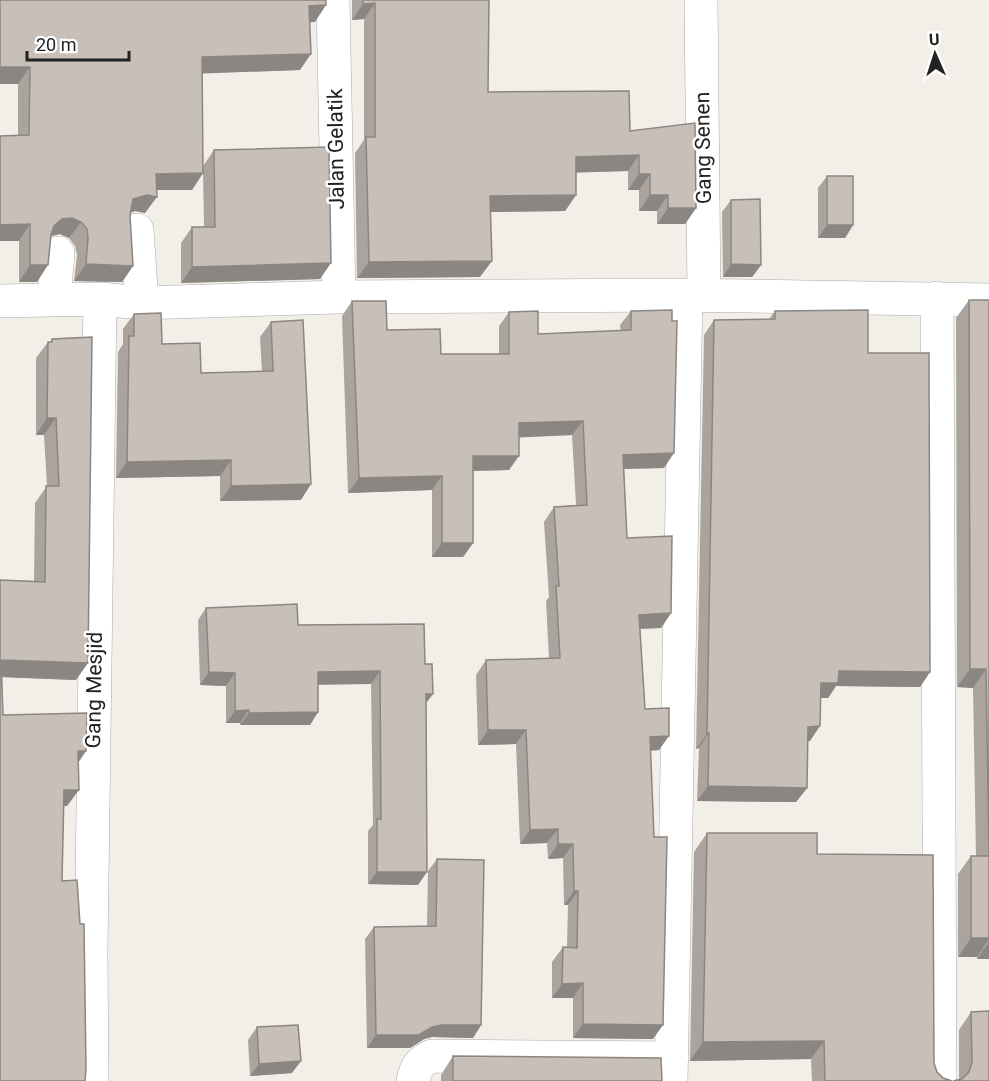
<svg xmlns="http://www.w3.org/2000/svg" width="989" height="1081" viewBox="0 0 989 1081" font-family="Roboto,sans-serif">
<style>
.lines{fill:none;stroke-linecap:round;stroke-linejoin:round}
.minor-casing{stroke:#a9a9a9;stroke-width:34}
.minor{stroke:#fff;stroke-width:33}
.wall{fill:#aba49e}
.shaded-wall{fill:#8b8681}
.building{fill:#c7bfb8;stroke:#8b8681;stroke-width:1.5}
.labels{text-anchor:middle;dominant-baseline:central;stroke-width:5;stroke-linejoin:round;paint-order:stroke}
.street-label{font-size:21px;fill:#222;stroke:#fff}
</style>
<rect width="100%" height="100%" fill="#f2efe9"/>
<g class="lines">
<defs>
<path id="minor" d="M333 0 339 297
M701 0 704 295
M137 230 142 303
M937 298 940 1081
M54 299 58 253
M0 301 100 299 142 303 339 297 686 295 989 300
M92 1081 91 953 100 299
M413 1081C416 1067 419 1062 432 1056L672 1058
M671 1081 686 295"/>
</defs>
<!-- minor casing -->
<use href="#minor" class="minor-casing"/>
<!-- minor -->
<use href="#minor" class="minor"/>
</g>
<!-- wall -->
<path class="wall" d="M0 0 315 22H310L300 70 202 73 203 166 214 150 320 279 181 283V243L192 227H204L203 173 192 190H157L145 213 135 211 130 213 133 266 122 282 74 281 77 255 75 246 69 238 60 234 51 236 37 282H19V241H0V136L18 135V84Z
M352 0H489L488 92 630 131 696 208 685 224H657V211H639V190H628V171L576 172V195L565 211 490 212 480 277 357 278 355 153 364 140V19L352 20Z
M827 176 853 225 845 238H818V188Z
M731 200 761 265 752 277H723L722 212Z
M969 300H989V959H977V957H958V874L971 856H976L973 688 957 687 956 318Z
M352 301 387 330 441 354H499V326L509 312 538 334 621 331 620 325 631 311 664 468 624 469 627 538 671 613 661 628 640 629 645 709 659 750 650 751 653 1039 573 1038V998H552V962L563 947H567L568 905H564L563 858 548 859 547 843 520 844 516 744 478 745 476 675 486 660 549 659 546 601 549 597 544 522 554 507 576 505 572 435 519 437 509 470 473 471V543L463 557H432V490L348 493 342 316Z
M775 311 868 353 930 672 920 687 836 686 828 698H821L810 741H808L807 788 796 802 697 801 699 748 696 749 704 335 714 320 769 319Z
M134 314 162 344 201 373 262 372 260 337 271 322 301 500 220 501V476L116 478 118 352 123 344V329Z
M52 339 76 680 2 677 3 715 86 751 78 763 67 806H64L62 881 0 1081V580L34 581 35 503 47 486 44 435H36V358L48 342H51Z
M206 608 298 625 424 624 426 704 418 885 368 884V831L373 825 371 684H318V712L310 725H240V723H226V686L200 685 198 620Z
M707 833 817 854 934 1063 937 1072 943 1078 952 1081H812L811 1059 690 1061 694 852Z
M437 859 481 1025 473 1038 432 1037 424 1039 410 1048H367L365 939 374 927 427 926 428 871Z
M971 1012 989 1081 959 1080V1030Z
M257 1027 292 1073 250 1076 248 1040Z
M453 1056 662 1081H441V1075Z"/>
<!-- shaded-wall -->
<path class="shaded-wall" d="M375 3 364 19 352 20 363 4Z
M326 5 315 22 298 23 309 6Z
M311 54 300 70 190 74 202 57Z
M0 67H30L18 84H0Z
M639 155 628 171 565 173 576 157Z
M203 173 192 190H145L156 174Z
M639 174H650L639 190H628Z
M147 195 157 197 145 213 135 211 121 216 133 199Z
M576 195 565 211 479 212 490 196Z
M650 195H668L657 211H639Z
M668 208H696L685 224H657Z
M72 218 81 222 69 238 60 234 51 236 54 226 62 219Z
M30 224 19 241H0V225Z
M827 225H853L845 238H818Z
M492 261 480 277 357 278 369 262Z
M331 263 320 279 181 283 192 267Z
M86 264 133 266 122 282 74 281Z
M731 264 761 265 752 277H723Z
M30 265H48L37 282H19Z
M47 418H56L44 435H36Z
M583 421 572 435 509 438 519 423Z
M674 453 664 468 613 469 623 455Z
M473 456H519L509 470 463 471Z
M231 460 220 476 116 478 127 462Z
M442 476 432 490 348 493 359 478Z
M311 484 301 500 220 501 231 486Z
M442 543H473L463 557H432Z
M671 613 661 628 629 629 639 615Z
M1 660 88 663 76 680 0 677Z
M970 669H986L973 688 957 687Z
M380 671 371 684 309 685 318 672Z
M839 671 930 672 920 687 836 686 828 698H811L821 683Z
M209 672 235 673 226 686 200 685Z
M426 694H433L424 706Z
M249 710 240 723H226L235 711Z
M318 712 310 725H240L249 713Z
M820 726 810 741 797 742 808 727Z
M488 730H526L516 744 478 745Z
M709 733 699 748 696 749 707 734Z
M669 736 659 750 639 751 650 737Z
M78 751H86L75 767Z
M708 786 807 788 796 802 697 801Z
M64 790H79L67 806 53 807Z
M558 829 547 843 520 844 530 830Z
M558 844H573L563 858 548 859Z
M377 872H427L418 885 368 884Z
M574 891H578L568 905H564Z
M971 938H989V939L977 957H958Z
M989 942V959H977Z
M583 983 573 998H552L562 984Z
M583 1024 663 1025 653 1039 573 1038Z
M441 1025H481L473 1038 432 1037 424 1039 410 1048H367L376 1035Z
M824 1041 811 1059 690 1061 703 1042Z
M301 1061 292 1073 250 1076 259 1064Z"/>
<!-- building -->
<path class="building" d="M0 0H326V5L309 6 311 54 202 57 203 173 156 174 157 197 147 195 133 199 130 215 133 266 86 264 88 238 87 229 81 222 72 218 62 219 54 226 51 235 48 265H30V224L0 225V136L29 135 30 67H0Z
M363 0H489L488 92 629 91 630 131 695 123 696 208H668V195H650V174H639V155L576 157V195L490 196 492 261 369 262 366 137H375V3L363 4Z
M329 147 331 263 192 267V227H215L214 150Z
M827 176H853V225H827Z
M760 199 761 265 731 264V200Z
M969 300H989V938H971V856H989L986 669H970Z
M352 301H386L387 330 440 329 441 354H509V312L538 311V334L631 330V311L672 310V321H677L674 453 623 455 627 538 672 536 671 613 639 615 645 709 669 708V736L650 737 654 837H667L663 1025 583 1024V983L562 984 563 947 577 948 578 891H574L573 844H558V829L530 830 526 730H488L486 660 560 658 556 586H559L554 507 587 505 583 421 519 423V456H473V543H442V476L359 478Z
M868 310V353H929L930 672 839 671 838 683H821L820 726 808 727 807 788 708 786 709 733 707 734 714 320 775 319V311Z
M161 313 162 344 200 343 201 373 273 371 271 322 303 320 311 484 231 486V460L127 462 129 336H134V314Z
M92 337 88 663 1 660 3 715 87 713 86 751H78L79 790H64L62 881 77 880 80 924H84L86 1069 85 1081H0V580L45 582 46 486H59L56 418H47L48 342H52V339Z
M297 604 298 625 424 624 425 664H432L433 694H426L427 872H377V819H381L380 671 318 672V712L249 713V710L235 711V673L209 672 206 608Z
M707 833H817V854L933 855 934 1063 937 1072 943 1078 952 1081H825L824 1041 703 1042Z
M437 859 484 860 481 1025H441L432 1027 419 1035H376L374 927 436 926Z
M989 1011V1081H953L962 1079 969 1072 972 1062 971 1012Z
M298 1025 301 1061 259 1064 257 1027Z
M453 1056 661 1058 662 1081H453Z"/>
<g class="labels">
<!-- street labels -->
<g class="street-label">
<text transform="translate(703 148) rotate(-91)">Gang Senen</text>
<text transform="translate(336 149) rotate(-91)">Jalan Gelatik</text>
<text transform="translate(94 690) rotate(-89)">Gang Mesjid</text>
</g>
</g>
<!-- north arrow -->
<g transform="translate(935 54) rotate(357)" stroke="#ffffff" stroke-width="4.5" paint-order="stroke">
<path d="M0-4.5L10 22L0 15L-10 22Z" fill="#222222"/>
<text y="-9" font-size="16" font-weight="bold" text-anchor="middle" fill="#222222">U</text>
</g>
<!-- scale -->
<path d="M27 51v9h102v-9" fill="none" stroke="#222222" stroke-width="3"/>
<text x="36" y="51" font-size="18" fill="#222222" stroke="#ffffff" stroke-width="4.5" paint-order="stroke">20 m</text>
</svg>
